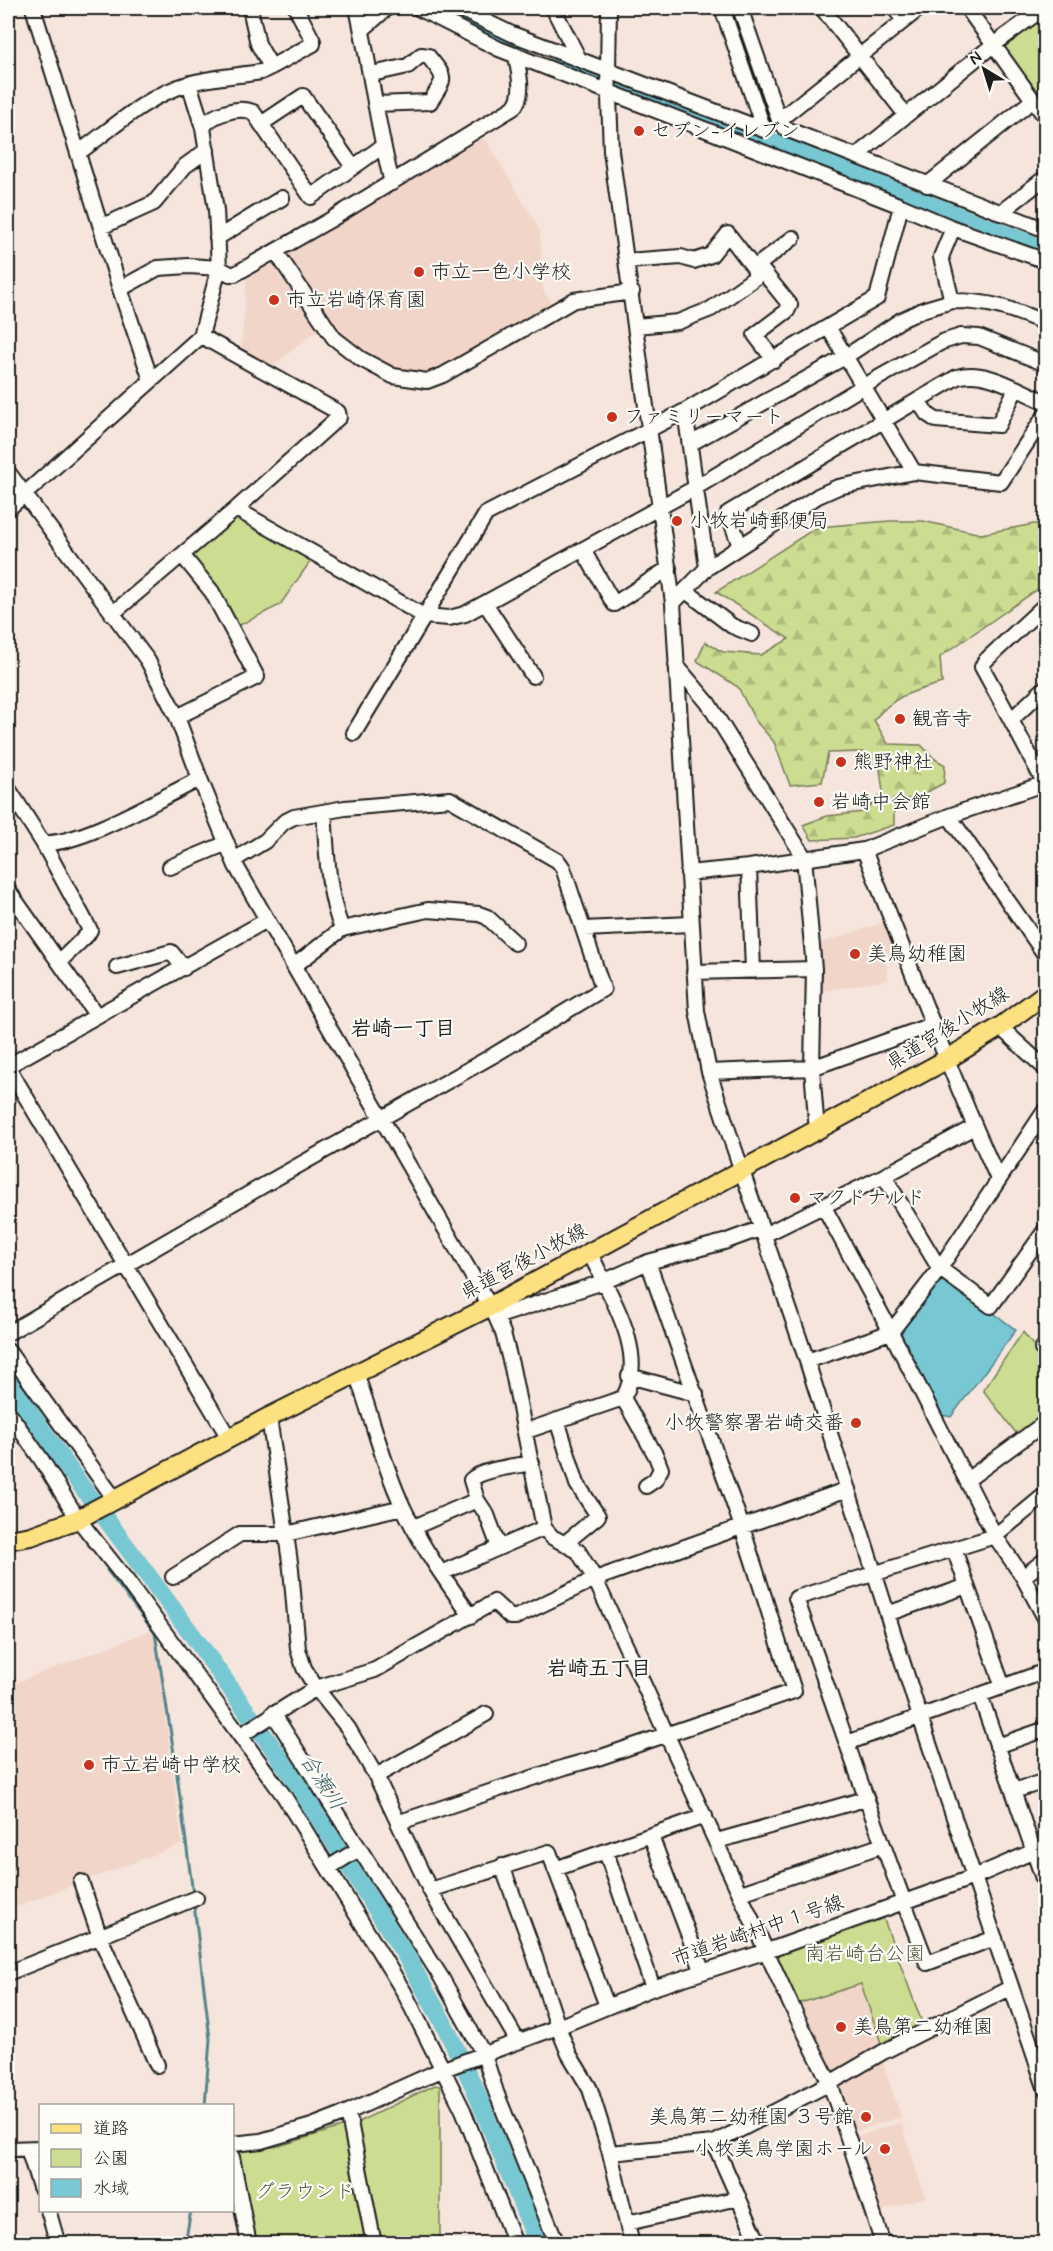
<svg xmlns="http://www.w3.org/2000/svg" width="1053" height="2251" viewBox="0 0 1053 2251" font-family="Mynerve,'Klee One',sans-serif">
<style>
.built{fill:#f2d5c9}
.forest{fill:url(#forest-firs);stroke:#747c56;stroke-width:1.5}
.park{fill:#ccdc90;stroke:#747c56;stroke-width:1.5}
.water{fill:#78c8d3;stroke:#53838a;stroke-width:1.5}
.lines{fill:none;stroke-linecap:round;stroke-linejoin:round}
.stream{stroke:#53838a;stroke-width:3}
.river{stroke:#78c8d3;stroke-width:18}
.minor-casing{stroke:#1c1c1c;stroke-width:18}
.major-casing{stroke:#1c1c1c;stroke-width:22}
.minor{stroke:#fdfcf7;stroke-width:14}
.major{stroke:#fde080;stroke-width:18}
.poi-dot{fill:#c8321e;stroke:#fdfcf7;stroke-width:2}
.labels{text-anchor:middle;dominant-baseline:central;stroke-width:4.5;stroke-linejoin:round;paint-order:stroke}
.poi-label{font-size:20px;fill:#1c1c1c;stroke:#fdfcf7;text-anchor:start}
.street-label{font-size:20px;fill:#1c1c1c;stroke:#fdfcf7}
.park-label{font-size:20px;fill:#51563f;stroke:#fdfcf7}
.neighbourhood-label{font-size:21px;font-weight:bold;fill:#1c1c1c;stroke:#fdfcf7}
.water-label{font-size:21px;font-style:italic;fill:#416165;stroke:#fdfcf7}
</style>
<defs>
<pattern id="forest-firs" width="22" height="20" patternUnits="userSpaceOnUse" patternTransform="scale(1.5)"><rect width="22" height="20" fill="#ccdc90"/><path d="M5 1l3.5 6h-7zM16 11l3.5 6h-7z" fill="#afbc7c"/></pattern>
</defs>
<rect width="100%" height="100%" fill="#f6e5dc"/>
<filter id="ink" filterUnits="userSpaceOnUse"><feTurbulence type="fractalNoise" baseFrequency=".0167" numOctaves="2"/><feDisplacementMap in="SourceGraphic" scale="12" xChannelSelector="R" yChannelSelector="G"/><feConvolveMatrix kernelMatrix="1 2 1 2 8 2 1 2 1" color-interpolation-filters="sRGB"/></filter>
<g filter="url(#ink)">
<!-- built -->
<path class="built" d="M475 138 486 140 540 230 543 290 552 304 441 369 427 375 389 368 338 334 283 254Z
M274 257 321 327 269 369 241 354 247 273Z
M887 921 899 951 885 958 888 980 818 992V944Z
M154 1629 182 1844 8 1910V1686Z
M860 1984 883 2049 835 2075 830 2074 797 2005Z
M881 2058 901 2117 850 2133 834 2084Z
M901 2122 925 2197 876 2213 852 2138Z"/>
<!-- forest -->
<path class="forest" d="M890 521H923L981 534 1034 524H1045V584L940 657 942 683C911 692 895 695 874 720L888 744 921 745 935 759 945 765 944 783 914 799H894V825L854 838 812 840 803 825 827 816 864 812 883 792 880 769 862 752 828 753 822 782 790 785 774 742 755 720 738 687 697 661 705 642 723 652 761 655 789 639 716 592 817 527Z"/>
<!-- park -->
<path class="park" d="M1045 10V110L999 47Z
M236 513 312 559 280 605 236 627 189 555Z
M1023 1332 1045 1361V1417L1019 1437 983 1390Z
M883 1917 924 2028 883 2049 861 1984 797 2004 775 1959 777 1955Z
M435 2085 440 2086V2243H253L237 2152 279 2146 358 2122Z"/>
<!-- water -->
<path class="water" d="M938 1271 1016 1330 951 1417 942 1415 891 1332Z"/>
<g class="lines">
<!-- stream -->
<path class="stream" d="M769 132 774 144
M61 1480 71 1472
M107 1570 155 1633 175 1760 193 1894
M194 1904 210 2039 205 2106
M185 2244 191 2210"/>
<!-- river -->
<path class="river" d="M444 8 495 34 518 43
M561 60 1046 250
M8 1380 71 1472 202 1648 289 1771 406 1956 444 2024 475 2089 538 2244"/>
<defs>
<path id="minor" d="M33 8 120 289 151 380
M357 8C370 66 377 125 392 183
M418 8 499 49 901 206 953 228 1046 261
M458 8 512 34 764 130 722 8
M553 8 579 59
M609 8 608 70 611 151 673 603 697 1011 709 1072 729 1133 807 1361 920 1717 1046 2090
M740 8 779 120 786 129 1046 230
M822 8 906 115
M894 8 904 20
M967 8 1046 118
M362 30 387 8
M271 67 313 44V41L296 8
M372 74 408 66 421 55 428 56C446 79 447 76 430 102L375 104
M779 120 920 8
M261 124 303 96 353 167
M203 128C210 114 239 106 253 112L311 197 383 146
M78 153C113 128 146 96 188 84 210 77 237 76 261 72L271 67 258 44 250 8
M856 156 993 45 1044 8
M927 185 1033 100
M1000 213 1046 177
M101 227 154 203 185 166 207 150
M217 238 282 198
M276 252 334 338 361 359 393 376 427 381 443 375 574 300 632 292
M627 261 681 257 694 261 711 255 728 234 754 268 756 277 711 309 678 322 636 326
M754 268 761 269 790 305 787 311 755 335 774 360
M754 268 793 238
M120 289 158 268 189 266 219 268 230 274H235L330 220 513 108C526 95 518 71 516 55
M952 301C991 301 1011 309 1046 323
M828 327 914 472
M918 400 927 414 936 420 998 425 1016 389
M685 411 877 298 901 206
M690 444 845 357 901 320 925 309 952 301 941 257 953 228
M8 472 148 661 177 717 200 779 236 866 496 1317 503 1333 512 1368 544 1528 552 1537 578 1551 595 1579 791 2005 830 2083 883 2244
M8 509 201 336 219 268 216 210 203 128 189 83
M236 509 424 616 449 618 465 614 695 488 862 387 942 342 961 336 979 337 1046 364
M740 546 728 513 957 377C985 368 1019 391 1046 402
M583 550 614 604 669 568
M686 591 732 626 752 634
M485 603 533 676
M673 603 707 568 818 496 838 487 914 472 1001 482 1046 414
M112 614 236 509 339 417 338 412 201 336
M676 665 708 703 804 857 814 969 812 1068 817 1132
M1046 687 1011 720 1046 786
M177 717 257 677 212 592 182 555
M1011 720 982 667 985 661 1046 604
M354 733 486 514 685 411 707 568
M8 788 43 843C80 846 164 796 200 779
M324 812C327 850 327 893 342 929
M949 816 1046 956
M43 843 90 930 87 935 60 961
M864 850C908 960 949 1071 998 1179
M170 867 227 843
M749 867 753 971
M688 873 749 867 864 850 949 816 1046 783
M8 890 97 1016
M584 929 690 924
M294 966 342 929 428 910 479 914 487 917 515 943
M117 967 171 952 184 968
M694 972 814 969
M1000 1027 1046 1069
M8 1066 267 920
M8 1067 229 1438
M709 1072 812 1068 934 1024
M884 1176 939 1268 991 1306 1046 1229
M824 1207 891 1332 995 1536 1023 1577 1046 1620
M764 1235 884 1176 974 1127
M496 1317 603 1282 648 1262 724 1242 762 1228
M8 1333 271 1181 494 1055 603 989 563 868 558 861 450 799 345 808 294 817 284 822 265 841 234 860
M1046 1344 1042 1349 1046 1353
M8 1351 114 1498
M807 1361 891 1332 938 1271 1046 1109
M356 1373C372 1417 383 1465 403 1507 421 1546 446 1581 471 1616
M629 1376 696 1394
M623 1398 656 1456 661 1469 655 1480 646 1486
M8 1412 41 1459 78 1519 127 1581 284 1796 404 1992 463 2110 515 2244
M269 1417 291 1569 298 1649 304 1668 316 1688 348 1728 376 1776 430 1890 517 2040
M557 1420 577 1484 598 1516 564 1544
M526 1431 623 1398C650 1354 608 1293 590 1253
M967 1480 1046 1422
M414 1527 477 1500
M499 1547 487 1515 477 1500 471 1480C482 1469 517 1466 532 1463
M954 1549 1003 1687
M441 1573 544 1528
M173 1577 240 1534H286L403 1507
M1023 1577 1046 1559
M887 1614 967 1586
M980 1695 1046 1887
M273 1713 441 1977 484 2055 496 2092 557 2244
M241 1735 316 1688 375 1670 494 1602 510 1617H516L595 1579 848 1489
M847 1743 1046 1671
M997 1746 1046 1729
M376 1776 486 1714
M1013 1791 1046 1781
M400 1822 565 1767 601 1757 794 1691 742 1527 648 1262
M651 1836 702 1970
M717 1841 865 1799
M606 1852 653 1988
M502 1866 529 1939 558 2027 569 2054 590 2089 610 2153 632 2244
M328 1868 359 1849
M555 1869 705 1816
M81 1882 100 1937 157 2065
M430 1890 549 1852 607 2006
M741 1893 883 1845
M995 1938 927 1963C880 1842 839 1720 796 1598L995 1536 1046 1494
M8 1973 196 1898
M348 2112 374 2244
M714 2143 759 2244
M232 2144 261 2141 312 2126 348 2112 441 2070 558 2027 653 1988 767 1951 974 1877 1046 1846
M8 2149 40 2148
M28 2149 40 2187
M610 2153 714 2143 830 2083 883 2052 1010 1988
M232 2157 249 2244
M48 2210 58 2244
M627 2223 739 2198"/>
<path id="major" d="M8 1540 31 1536 78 1519 269 1417 489 1307 946 1060 1000 1027 1046 993"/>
</defs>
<!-- minor casing -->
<use href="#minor" class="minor-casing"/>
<!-- major casing -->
<use href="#major" class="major-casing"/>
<!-- minor -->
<use href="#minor" class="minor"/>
<!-- major -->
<use href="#major" class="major"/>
</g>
</g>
<!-- markers -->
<g class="poi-dot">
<circle cx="639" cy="131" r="6"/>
<circle cx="419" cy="272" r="6"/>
<circle cx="274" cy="300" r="6"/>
<circle cx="612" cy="417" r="6"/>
<circle cx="677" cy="521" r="6"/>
<circle cx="900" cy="719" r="6"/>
<circle cx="841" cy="762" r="6"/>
<circle cx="819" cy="802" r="6"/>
<circle cx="855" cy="954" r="6"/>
<circle cx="795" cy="1198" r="6"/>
<circle cx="856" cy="1423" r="6"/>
<circle cx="89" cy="1765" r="6"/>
<circle cx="841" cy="2027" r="6"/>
<circle cx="866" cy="2117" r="6"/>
<circle cx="885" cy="2149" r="6"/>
</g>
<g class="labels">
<!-- poi labels -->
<g class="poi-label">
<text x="651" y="131">セブン-イレブン</text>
<text x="431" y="272">市立一色小学校</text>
<text x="286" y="300">市立岩崎保育園</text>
<text x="624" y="417">ファミリーマート</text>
<text x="689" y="521">小牧岩崎郵便局</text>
<text x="912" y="719">観音寺</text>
<text x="853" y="762">熊野神社</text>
<text x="831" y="802">岩崎中会館</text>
<text x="867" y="954">美鳥幼稚園</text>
<text x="807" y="1198">マクドナルド</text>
<text x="844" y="1423" text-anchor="end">小牧警察署岩崎交番</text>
<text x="101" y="1765">市立岩崎中学校</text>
<text x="853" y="2027">美鳥第二幼稚園</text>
<text x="854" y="2117" text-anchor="end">美鳥第二幼稚園 ３号館</text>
<text x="873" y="2149" text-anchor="end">小牧美鳥学園ホール</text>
</g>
<!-- street labels -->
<g class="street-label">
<text transform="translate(948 1029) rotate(-32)">県道宮後小牧線</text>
<text transform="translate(524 1262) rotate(-28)">県道宮後小牧線</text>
<text transform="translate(758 1931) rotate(-19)">市道岩崎村中１号線</text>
</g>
<!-- park labels -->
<g class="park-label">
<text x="865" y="1954">南岩崎台公園</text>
<text x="305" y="2192">グラウンド</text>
</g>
<!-- neighbourhood labels -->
<g class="neighbourhood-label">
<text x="403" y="1029">岩崎一丁目</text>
<text x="599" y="1669">岩崎五丁目</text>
</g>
<!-- water labels -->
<g class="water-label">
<text transform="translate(322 1782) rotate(57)">合瀬川</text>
</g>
</g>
<!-- margin -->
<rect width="1053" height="2251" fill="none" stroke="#fdfcf7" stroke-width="30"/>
<rect x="15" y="15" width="1023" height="2221" fill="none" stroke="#1c1c1c" stroke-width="2" filter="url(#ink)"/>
<!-- legend -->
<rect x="39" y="2104" width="195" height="108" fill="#fdfcf7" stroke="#a3a29f" stroke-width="1.5"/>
<rect x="51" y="2124" width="30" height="9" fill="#fde080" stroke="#a3a29f" stroke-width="1.5"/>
<text x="93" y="2134" font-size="18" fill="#1c1c1c">道路</text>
<rect x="51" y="2149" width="30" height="18" fill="#ccdc90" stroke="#a3a29f" stroke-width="1.5"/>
<text x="93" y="2164" font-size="18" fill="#1c1c1c">公園</text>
<rect x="51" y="2179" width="30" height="18" fill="#78c8d3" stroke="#a3a29f" stroke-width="1.5"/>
<text x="93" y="2194" font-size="18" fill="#1c1c1c">水域</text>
<!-- north arrow -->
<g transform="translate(984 69) rotate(322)" stroke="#fdfcf7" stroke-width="4.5" paint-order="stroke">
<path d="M0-4.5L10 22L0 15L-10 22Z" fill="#1c1c1c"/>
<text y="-9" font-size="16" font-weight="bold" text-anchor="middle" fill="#1c1c1c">N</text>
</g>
</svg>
